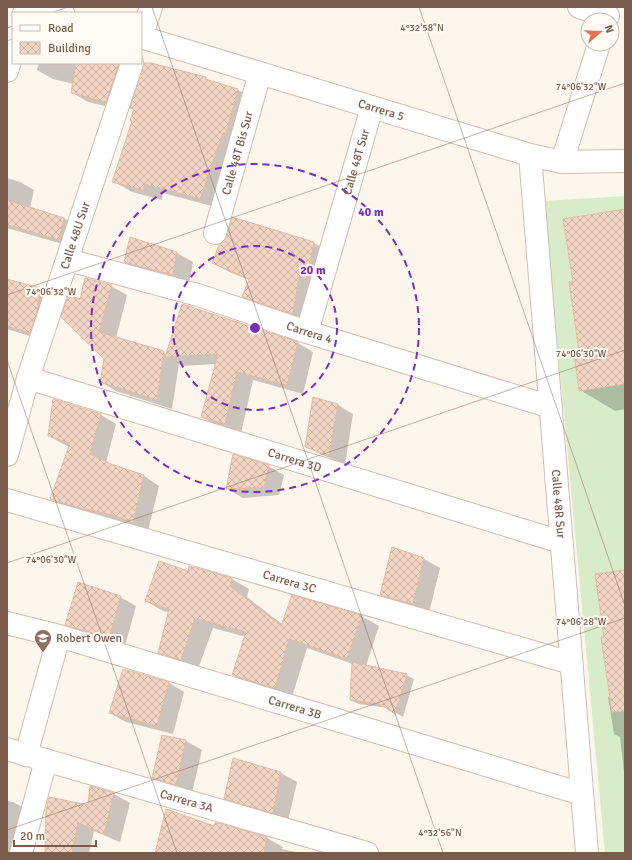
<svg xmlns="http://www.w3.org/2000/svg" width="632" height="860" viewBox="0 0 632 860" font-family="Signika,sans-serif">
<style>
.grass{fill:#d8ecc9}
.shadow{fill:#0003}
.building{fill:url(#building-cross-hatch);stroke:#e6bba3}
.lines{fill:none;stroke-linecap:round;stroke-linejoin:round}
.minor-casing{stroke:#d1beb0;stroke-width:24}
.tertiary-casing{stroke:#d1beb0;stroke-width:24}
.minor{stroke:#fff;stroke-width:22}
.tertiary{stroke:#fff;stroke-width:22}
.ticks{fill:none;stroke:#7a5c4d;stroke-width:1;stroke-opacity:0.45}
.ring{fill:none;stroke:#7b2cbf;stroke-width:2;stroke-dasharray:7 5}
.labels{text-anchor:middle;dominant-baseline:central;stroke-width:4;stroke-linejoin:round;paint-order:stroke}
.street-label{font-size:12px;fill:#7a5c4d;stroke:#fffaf3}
.education-label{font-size:12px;fill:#785e54;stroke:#fffaf3;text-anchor:start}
.ticks-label{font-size:10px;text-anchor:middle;fill:#7a5c4d;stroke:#fffaf3;stroke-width:4;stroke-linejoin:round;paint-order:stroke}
.centre{fill:#7b2cbf;stroke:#fffaf3;stroke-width:2}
.ring-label{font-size:12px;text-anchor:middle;font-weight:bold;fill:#7b2cbf;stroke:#fffaf3;stroke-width:4;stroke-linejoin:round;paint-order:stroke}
</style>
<defs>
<pattern id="building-cross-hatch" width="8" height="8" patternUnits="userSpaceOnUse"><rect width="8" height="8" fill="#f3d5c3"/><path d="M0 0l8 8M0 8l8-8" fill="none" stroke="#cab0a1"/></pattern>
</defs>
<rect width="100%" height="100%" fill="#fdf6ec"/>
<!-- grass -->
<path class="grass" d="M625 196V853H605L544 201Z"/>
<!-- shadow -->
<path class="shadow" d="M39 63H133L122 110 88 102 73 93 74 84 53 79 37 70Z
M145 63 205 78 211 82 238 90 256 100 219 208 163 193 162 200 132 192 113 181 133 121Z
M7 178 20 182 34 190 30 208 64 218 77 226 73 247 7 228Z
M625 211V409L615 411 580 390V352L575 283Z
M233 218 314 243 330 252 308 322 259 306 244 296 249 280 229 272 213 263 228 237Z
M130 239 177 253 193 262 189 284 140 271 125 262Z
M7 280 44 290 60 299 46 341 7 329Z
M111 286 127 295 116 338 167 354 298 343 313 352 303 394 253 380 241 433 218 426 202 417 216 364 182 366 179 364 172 409 116 391 101 382 105 358 80 300Z
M338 405 353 414 345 464 322 455 306 446Z
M101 415 116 424 106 463 144 476 159 486 148 531 130 524 97 517 67 508 51 499 70 447 65 445 49 436Z
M268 466 284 475 279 495 243 498 227 489Z
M424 559 440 568 429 613 397 603 381 594Z
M625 571V782L620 737 614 734 608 697 611 696 605 638Z
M189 572 232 579 249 589 247 597 282 624 361 616 379 626 366 666 406 675 414 679 403 717 388 708 359 704 351 700 353 664 307 648 292 697 250 685 233 675 246 637 213 628 198 669 177 663 159 652 169 612 163 611 146 601Z
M120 597 136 606 125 646 82 633 67 624Z
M123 670 169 683 184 692 173 734 126 722 110 713Z
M186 741 202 750 192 793 169 787 153 777Z
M234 759 281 773 297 782 288 821 241 807 226 798Z
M91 787 114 794 130 803 120 842 94 831 89 853H46L89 807Z
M7 801 13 802 29 811 16 853H7Z
M219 824 267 838 283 847 282 849 300 853H156L215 827Z"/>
<!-- building -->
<path class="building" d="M76 63H119L106 102 71 93Z
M144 63H151L206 77 205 79 238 89 226 133H223L200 199 145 184 143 190 112 182 132 121H130L134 109 130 108Z
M7 200 64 218 59 240 7 225Z
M625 209V384L579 391 574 352 579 351 569 282H573L563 219Z
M232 217 314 242 307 279 299 277 293 314 242 297 249 279 212 263 219 245 224 242 227 237Z
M130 237 177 252 173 275 124 262Z
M85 278 112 285 99 332 164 351 157 400 100 382 104 359 61 317 68 295 80 299Z
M7 279 44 289 41 298 39 297 36 315 30 333 7 326Z
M182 304 298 342 287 385 237 372 225 424 201 417 218 354 165 357Z
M313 397 338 404 329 456 305 447Z
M53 399 101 414 90 454 111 464 144 475 133 523 113 515 80 508 50 499 70 443 48 436Z
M233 454 269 465 264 487 226 489Z
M392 547 424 558 413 604 380 595Z
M159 561 188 571 189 566 232 578 230 586 281 626 292 595 362 615 347 659 289 639 275 688 232 675 246 632 195 618 181 660 158 653 169 609 145 601Z
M625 570V711L612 712 601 637H604L595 574Z
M78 582 121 596 109 638 65 625Z
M352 662 407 674 395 714 380 704 350 700Z
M123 669 169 682 157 726 109 713Z
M162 735 186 740 176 785 152 778Z
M233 758 281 772 273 813 224 799Z
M90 786 114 793 104 834 78 823 72 853H45L46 810 49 797 88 805Z
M166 809 214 826 215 823H219L267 837 264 853H155Z"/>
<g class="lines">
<defs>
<g id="minor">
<path d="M579 7 608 16"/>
<path d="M24 13 26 7"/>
<path d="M141 38 151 7"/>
<path d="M7 71 13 51"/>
<path d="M562 162 599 44"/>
<path id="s1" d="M215 233 260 73"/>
<path id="s2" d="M68 260 198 295 307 332 551 407"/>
<path id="s3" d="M307 332 372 107"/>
<path id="s4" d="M28 378 561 542"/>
<path id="s5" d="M7 455 28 378 132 63"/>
<path id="s6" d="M7 500 571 663"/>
<path id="s7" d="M7 623 59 636 582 794"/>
<path id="s8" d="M7 749 367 853"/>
<path d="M26 755 59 636"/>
<path d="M21 853 46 760"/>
</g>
<g id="tertiary">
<path d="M43 7 63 13"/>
<path id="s9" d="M141 37 530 155 562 162 625 161"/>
<path id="s10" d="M530 155 587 853"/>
</g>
</defs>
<!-- minor casing -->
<use href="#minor" class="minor-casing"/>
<!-- tertiary casing -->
<use href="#tertiary" class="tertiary-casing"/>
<!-- minor -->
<use href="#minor" class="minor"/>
<!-- tertiary -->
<use href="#tertiary" class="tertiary"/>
</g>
<!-- ticks -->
<path class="ticks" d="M152 7 443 853M419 7 625 606M51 13 68 7M7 28 13 26M7 295 625 83M7 360 177 853M7 563 625 350M7 830 625 618"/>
<!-- distance rings -->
<g class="ring">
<circle cx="255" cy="328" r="82"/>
<circle cx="255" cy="328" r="164"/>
</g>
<!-- icons -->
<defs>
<symbol id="school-pin" viewBox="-11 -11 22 30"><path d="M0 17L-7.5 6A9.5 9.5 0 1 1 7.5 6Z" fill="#8d6e63" stroke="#fffaf3"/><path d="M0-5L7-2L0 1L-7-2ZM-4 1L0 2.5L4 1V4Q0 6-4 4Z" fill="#fff"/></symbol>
</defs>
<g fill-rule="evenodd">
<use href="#school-pin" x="33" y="628" width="20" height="27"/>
</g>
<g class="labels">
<!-- street labels -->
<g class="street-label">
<text stroke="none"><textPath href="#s9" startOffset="251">Carrera 5</textPath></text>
<text stroke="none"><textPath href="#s1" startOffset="83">Calle 48T Bis Sur</textPath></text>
<text stroke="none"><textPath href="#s3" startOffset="177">Calle 48T Sur</textPath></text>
<text stroke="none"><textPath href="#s5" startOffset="230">Calle 48U Sur</textPath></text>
<text stroke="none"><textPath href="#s2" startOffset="252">Carrera 4</textPath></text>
<text stroke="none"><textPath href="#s4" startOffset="279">Carrera 3D</textPath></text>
<text stroke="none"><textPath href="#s10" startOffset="350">Calle 48R Sur</textPath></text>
<text stroke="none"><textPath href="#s6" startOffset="294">Carrera 3C</textPath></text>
<text stroke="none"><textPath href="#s7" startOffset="300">Carrera 3B</textPath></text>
<text stroke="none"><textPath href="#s8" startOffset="187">Carrera 3A</textPath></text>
</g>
<!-- education labels -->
<g class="education-label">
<text x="56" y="638">Robert Owen</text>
</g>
</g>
<g class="ticks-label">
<text x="422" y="31">4°32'58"N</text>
<text x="581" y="90">74°06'32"W</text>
<text x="51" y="295">74°06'32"W</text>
<text x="581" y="357">74°06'30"W</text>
<text x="51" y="563">74°06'30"W</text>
<text x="581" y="625">74°06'28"W</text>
<text x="440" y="836">4°32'56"N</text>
</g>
<circle cx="255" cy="328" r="6" class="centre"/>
<g class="ring-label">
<text x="371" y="216">40 m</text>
<text x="313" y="274">20 m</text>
</g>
<!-- border -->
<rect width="632" height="860" fill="none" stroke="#7a5c4d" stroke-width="16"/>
<!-- legend -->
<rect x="12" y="12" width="130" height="52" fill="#fffaf3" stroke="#cabbb1"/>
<rect x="20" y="25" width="20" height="6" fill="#ffffff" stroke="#cabbb1"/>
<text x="48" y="32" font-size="12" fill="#7a5c4d">Road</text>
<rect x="20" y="42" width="20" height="12" fill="url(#building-cross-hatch)" stroke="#cabbb1"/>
<text x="48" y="52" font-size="12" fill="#7a5c4d">Building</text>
<!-- north arrow -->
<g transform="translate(600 32) rotate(71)"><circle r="19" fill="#fffaf3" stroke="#cabbb1"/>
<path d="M0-3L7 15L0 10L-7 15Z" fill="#e76f51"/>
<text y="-6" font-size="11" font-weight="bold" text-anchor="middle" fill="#7a5c4d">N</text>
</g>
<!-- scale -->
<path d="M14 840v6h82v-6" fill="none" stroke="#7a5c4d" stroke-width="2"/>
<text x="20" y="840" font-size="12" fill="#7a5c4d" stroke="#fffaf3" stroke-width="3" paint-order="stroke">20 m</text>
</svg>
